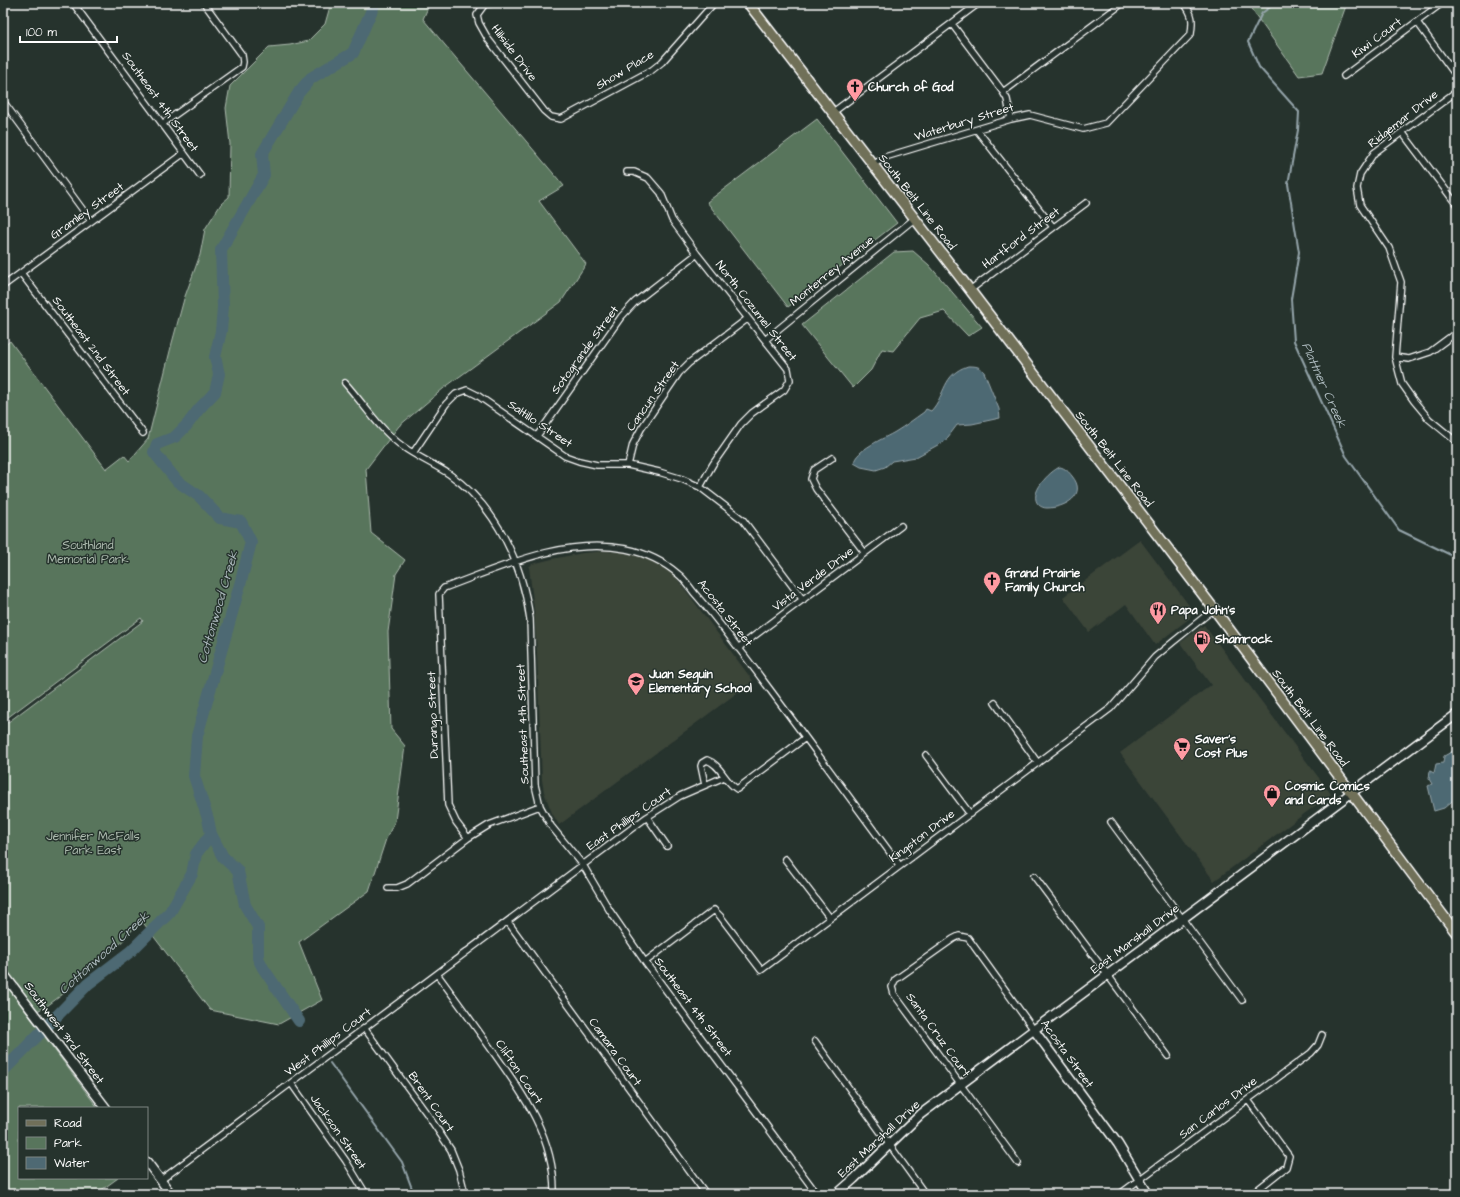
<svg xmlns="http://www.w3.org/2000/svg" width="1460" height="1197" viewBox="0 0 1460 1197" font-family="'Architects Daughter',sans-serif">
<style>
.built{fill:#3b4439}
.green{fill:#58755c;stroke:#acbaae}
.water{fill:#4e6973;stroke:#95a5ab}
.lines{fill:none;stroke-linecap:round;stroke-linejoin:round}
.stream{stroke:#95a5ab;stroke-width:2}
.river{stroke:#4e6973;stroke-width:12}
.street-casing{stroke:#fff;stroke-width:8}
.secondary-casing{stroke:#fff;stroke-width:11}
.primary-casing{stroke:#fff;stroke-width:12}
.street{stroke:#26332d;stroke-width:5.5}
.secondary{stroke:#26332d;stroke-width:8}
.primary{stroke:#706f59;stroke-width:9}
.labels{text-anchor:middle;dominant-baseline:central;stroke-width:3;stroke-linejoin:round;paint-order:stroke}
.street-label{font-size:12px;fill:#fff;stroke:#26332d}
.poi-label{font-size:12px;font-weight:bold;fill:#fff;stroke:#26332d;text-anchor:start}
.park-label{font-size:12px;fill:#acbaae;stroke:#26332d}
.water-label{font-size:13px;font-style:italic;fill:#afbcc0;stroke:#26332d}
</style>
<rect width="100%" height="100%" fill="#26332d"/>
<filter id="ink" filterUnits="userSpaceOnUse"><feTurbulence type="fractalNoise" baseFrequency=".025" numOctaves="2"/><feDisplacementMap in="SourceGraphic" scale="8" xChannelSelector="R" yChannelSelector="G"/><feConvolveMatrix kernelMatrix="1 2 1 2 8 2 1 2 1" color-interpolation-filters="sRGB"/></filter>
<g filter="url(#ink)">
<!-- built -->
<path class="built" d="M1140 540 1191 608 1190 618 1155 645 1126 604 1089 632 1063 597Z
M606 551 629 553 649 560 665 568 675 576 753 681 559 825 552 813 544 792 542 780 537 653 534 609 529 567 532 564 552 559 583 553Z
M1204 625 1331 794 1214 881 1120 753 1211 685 1180 643Z"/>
<!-- green -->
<path class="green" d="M331 3H430L423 19 564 186 539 201 586 264 561 302 444 388 399 426 366 469 371 533 405 560 396 574 388 632 391 729 405 746 395 821 386 839 369 891 299 942 322 1000 279 1024 210 1010 141 920 118 946 77 980 67 991 47 1006 37 1011 3 966V726L143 621 141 618 3 721V347L10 341 106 469 124 455 129 461 148 439 172 343 184 299 200 255 205 229 221 204 229 197 230 144 226 108 230 86 269 47 290 45 308 41 325 24Z
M1247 3H1347L1322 73 1299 76Z
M817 119 897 223 788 307 707 202Z
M913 251 929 265 982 327 968 336 944 311 920 318 893 351 882 349 871 370 853 388 802 325 894 252Z
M3 981 98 1108H19V1178H118L96 1194H3Z"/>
<!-- water -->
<path class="water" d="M968 366C975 366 980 366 984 372L999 409 1000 418 972 424 957 425 945 441 916 457 892 461 885 467 876 470 861 467 854 463C855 450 885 438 895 432 905 426 914 419 924 412L926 409 931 411C946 395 942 374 968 366Z
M1060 467C1065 468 1069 472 1072 476 1088 495 1065 508 1047 508 1044 508 1041 507 1039 505 1027 494 1050 471 1060 467Z
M1455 750 1457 751V797L1444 808 1434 811 1428 786 1432 784 1429 779 1430 771 1434 773 1436 764 1443 763 1444 756Z"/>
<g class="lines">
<!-- stream -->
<path class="stream" d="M1276 3 1262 13 1248 42 1259 67 1299 112 1298 130 1288 184 1299 252 1291 299 1294 341 1346 456 1399 530 1457 558
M330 1063 402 1162 414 1194"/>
<!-- river -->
<path class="river" d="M211 834 223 857 238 871 245 905 258 927V958L263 968 299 1021
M3 1071 88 984 131 951 170 912 192 874 196 854 211 834 208 819 194 776 197 736 241 581 251 542 241 522 220 518 199 496 177 481 154 452 157 444 175 437 187 425 199 409 215 392 219 374 215 357 221 331 223 307 221 250 264 175 262 154 299 92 311 78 353 53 375 3"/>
<defs>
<path id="street" d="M73 3 200 175
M493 3 485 4 477 15 479 23 488 39 544 111 551 117 561 119 652 70 662 62 714 3
M1417 22 1457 77
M952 24 1003 92 1007 99 1011 119
M1344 76 1442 3
M1457 91 1374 153 1360 174 1357 188 1360 205 1389 248 1401 282 1395 357 1402 384 1414 401 1429 419 1457 442
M1003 92 1123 3
M3 101 91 221
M832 113 979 3
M162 124 242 67 243 62 242 55 204 3
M977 130 1053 227
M1402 132 1457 205
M873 165 885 157 1011 119 1030 115 1083 129 1106 123 1191 34C1193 20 1193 15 1184 3
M627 172H634L648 178 661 193 672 220 697 254 788 369 790 380 784 390 752 413 741 424 713 464 700 487
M21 273 143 433
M3 286 184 153
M970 290 1086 203
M765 340 914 219
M1395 357 1409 359 1430 352 1457 332
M345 383C363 403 380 430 402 446 417 457 434 464 449 474 497 507 522 563 530 619L535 785 540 806 551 826 583 865 610 911 645 962 817 1194
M537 436 621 317 635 302 697 254
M413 453 446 404 456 394 467 390 477 395 565 456 579 461 597 465H628L659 472 682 479 700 487 743 520 803 600
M832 458 814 470 811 479 816 489 865 553
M628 465 633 444 641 429 679 373 689 363 747 319
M738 648 901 526
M995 703 1038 763
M926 755 970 814
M705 785 701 766 702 763 707 760C720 764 725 782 737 789L805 738
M647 817 667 846
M1111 822 1242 1000
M468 838 456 822 448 805 439 594 444 588C501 567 564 537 626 549 645 553 663 561 678 574 685 579 690 588 696 595 713 614 728 635 744 655 797 725 848 796 900 866
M785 859 830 918
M1034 876 1168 1056
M388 888H397L407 884 468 838 489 825 540 806
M508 922 706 1194
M645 962 714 910 720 916 761 970 1111 708 1155 657 1173 642 1214 609
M437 974C455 998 472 1022 489 1046 521 1091 555 1136 554 1194
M365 1029 427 1114 451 1150 459 1170 465 1194
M815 1041 925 1194
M291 1083 346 1161 366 1194
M1248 1100 1289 1156 1286 1167 1252 1194
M1018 1163 894 994 892 987 895 980 953 939 959 936 968 938 1034 1030
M161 1180 647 817 680 796 724 777
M1120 1194 1311 1053 1318 1045 1322 1035"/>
<path id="secondary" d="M3 973 106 1108
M1034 1030 1118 1144 1148 1194
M147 1162 171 1194
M837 1194 854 1179 921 1114 1457 714"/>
<path id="primary" d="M748 3 970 290 1214 609 1457 934"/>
</defs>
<!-- street casing -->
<use href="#street" class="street-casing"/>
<!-- secondary casing -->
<use href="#secondary" class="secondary-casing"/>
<!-- primary casing -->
<use href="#primary" class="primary-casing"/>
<!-- street -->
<use href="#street" class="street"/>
<!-- secondary -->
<use href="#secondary" class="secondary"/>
<!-- primary -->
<use href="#primary" class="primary"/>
</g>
</g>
<!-- icons -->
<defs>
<symbol id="church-pin" viewBox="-11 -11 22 30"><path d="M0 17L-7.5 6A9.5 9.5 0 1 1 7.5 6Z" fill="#ff9aa2" stroke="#26332d"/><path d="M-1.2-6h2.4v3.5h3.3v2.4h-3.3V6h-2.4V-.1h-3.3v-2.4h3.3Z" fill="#111"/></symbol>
<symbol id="restaurant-pin" viewBox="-11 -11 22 30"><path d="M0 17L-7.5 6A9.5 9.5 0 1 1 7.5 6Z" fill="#ff9aa2" stroke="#26332d"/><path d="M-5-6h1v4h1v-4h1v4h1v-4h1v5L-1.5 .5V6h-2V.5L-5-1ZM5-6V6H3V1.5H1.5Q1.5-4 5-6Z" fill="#111"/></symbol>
<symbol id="fuel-pin" viewBox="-11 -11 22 30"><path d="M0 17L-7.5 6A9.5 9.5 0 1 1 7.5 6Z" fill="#ff9aa2" stroke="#26332d"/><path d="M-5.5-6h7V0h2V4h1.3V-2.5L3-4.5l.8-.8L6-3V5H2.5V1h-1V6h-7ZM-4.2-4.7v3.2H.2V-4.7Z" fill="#111"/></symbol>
<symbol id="school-pin" viewBox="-11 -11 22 30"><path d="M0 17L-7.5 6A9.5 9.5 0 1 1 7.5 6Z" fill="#ff9aa2" stroke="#26332d"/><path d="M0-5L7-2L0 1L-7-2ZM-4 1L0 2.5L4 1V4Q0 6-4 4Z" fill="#111"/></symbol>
<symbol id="supermarket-pin" viewBox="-11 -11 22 30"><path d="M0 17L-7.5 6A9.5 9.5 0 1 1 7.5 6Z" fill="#ff9aa2" stroke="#26332d"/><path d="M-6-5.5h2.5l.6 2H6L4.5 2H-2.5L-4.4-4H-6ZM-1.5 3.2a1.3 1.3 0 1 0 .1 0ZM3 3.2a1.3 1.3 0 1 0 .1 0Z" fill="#111"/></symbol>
<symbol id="shop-pin" viewBox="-11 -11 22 30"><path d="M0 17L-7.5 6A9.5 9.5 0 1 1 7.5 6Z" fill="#ff9aa2" stroke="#26332d"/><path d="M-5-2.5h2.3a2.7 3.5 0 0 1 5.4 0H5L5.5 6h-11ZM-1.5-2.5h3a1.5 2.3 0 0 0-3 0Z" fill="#111"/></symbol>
</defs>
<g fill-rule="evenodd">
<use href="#church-pin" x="845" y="77" width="20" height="27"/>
<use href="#church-pin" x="982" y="570" width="20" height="27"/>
<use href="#restaurant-pin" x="1148" y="600" width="20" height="27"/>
<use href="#fuel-pin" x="1192" y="629" width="20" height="27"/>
<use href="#school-pin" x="626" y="671" width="20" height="27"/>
<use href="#supermarket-pin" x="1172" y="736" width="20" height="27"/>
<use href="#shop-pin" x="1262" y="783" width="20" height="27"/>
</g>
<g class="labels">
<!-- street labels -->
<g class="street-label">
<text transform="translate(1377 38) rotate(-37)">Kiwi Court</text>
<text transform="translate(514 53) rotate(53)">Hillside Drive</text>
<text transform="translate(625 70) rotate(-31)">Show Place</text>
<text transform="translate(160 102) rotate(54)">Southeast 4th Street</text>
<text transform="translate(1403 119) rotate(-38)">Ridgemar Drive</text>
<text transform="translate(964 122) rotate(-17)">Waterbury Street</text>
<text transform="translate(917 202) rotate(52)">South Belt Line Road</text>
<text transform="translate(87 211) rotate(-36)">Gramley Street</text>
<text transform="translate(1021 238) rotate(-37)">Hartford Street</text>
<text transform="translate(832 271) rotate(-39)">Monterrey Avenue</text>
<text transform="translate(756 311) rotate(52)">North Cozumel Street</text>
<text transform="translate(91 346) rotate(53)">Southeast 2nd Street</text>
<text transform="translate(585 350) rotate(-54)">Sotogrande Street</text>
<text transform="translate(653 396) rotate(-55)">Cancun Street</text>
<text transform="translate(540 424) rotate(34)">Saltillo Street</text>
<text transform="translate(1114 459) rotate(52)">South Belt Line Road</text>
<text transform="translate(813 579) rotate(-37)">Vista Verde Drive</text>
<text transform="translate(725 613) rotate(52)">Acosta Street</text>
<text transform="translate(433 715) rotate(-92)">Durango Street</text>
<text transform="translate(1310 718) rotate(53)">South Belt Line Road</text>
<text transform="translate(523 724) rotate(-92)">Southeast 4th Street</text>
<text transform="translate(629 819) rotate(-35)">East Phillips Court</text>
<text transform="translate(922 836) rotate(-37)">Kingston Drive</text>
<text transform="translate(1135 939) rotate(-37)">East Marshall Drive</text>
<text transform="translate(693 1007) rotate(53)">Southeast 4th Street</text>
<text transform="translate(64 1033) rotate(53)">Southwest 3rd Street</text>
<text transform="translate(938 1035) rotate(54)">Santa Cruz Court</text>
<text transform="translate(328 1042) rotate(-37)">West Phillips Court</text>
<text transform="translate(615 1052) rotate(54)">Camara Court</text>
<text transform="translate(1067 1054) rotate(54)">Acosta Street</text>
<text transform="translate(519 1072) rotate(56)">Clifton Court</text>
<text transform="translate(431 1102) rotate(55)">Brent Court</text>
<text transform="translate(1218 1108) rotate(-37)">San Carlos Drive</text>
<text transform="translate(338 1132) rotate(55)">Jackson Street</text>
<text transform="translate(879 1139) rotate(-43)">East Marshall Drive</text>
</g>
<!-- poi labels -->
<g class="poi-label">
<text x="868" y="87">Church of God</text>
<text x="1005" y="573">Grand Prairie<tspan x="1005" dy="14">Family Church</tspan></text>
<text x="1171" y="610">Papa John's</text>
<text x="1215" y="639">Shamrock</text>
<text x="649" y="674">Juan Seguin<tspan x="649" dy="14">Elementary School</tspan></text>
<text x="1195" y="739">Saver's<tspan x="1195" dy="14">Cost Plus</tspan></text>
<text x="1285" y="786">Cosmic Comics<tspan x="1285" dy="14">and Cards</tspan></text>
</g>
<!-- park labels -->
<g class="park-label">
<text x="88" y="545">Southland<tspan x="88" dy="14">Memorial Park</tspan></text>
<text x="93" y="836">Jennifer McFalls<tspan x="93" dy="14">Park East</tspan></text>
</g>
<!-- water labels -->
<g class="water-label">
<text transform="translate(1324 385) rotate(66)">Plattner Creek</text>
<text transform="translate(218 607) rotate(-74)">Cottonwood Creek</text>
<text transform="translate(104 953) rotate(-42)">Cottonwood Creek</text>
</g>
</g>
<!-- margin -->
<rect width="1460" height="1197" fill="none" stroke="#26332d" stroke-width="16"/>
<rect x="8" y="8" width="1444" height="1181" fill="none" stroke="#fff" stroke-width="1.5" filter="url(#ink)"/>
<!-- legend -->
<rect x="18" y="1107" width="130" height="72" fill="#26332d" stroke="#7d8581"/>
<rect x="26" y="1120" width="20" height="6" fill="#706f59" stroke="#7d8581"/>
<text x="54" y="1127" font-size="12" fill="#ffffff">Road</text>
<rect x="26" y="1137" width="20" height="12" fill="#58755c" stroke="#7d8581"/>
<text x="54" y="1147" font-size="12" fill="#ffffff">Park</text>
<rect x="26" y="1157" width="20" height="12" fill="#4e6973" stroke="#7d8581"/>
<text x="54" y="1167" font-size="12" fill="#ffffff">Water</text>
<!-- scale -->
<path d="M20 36v6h97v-6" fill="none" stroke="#ffffff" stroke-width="2"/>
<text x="26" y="36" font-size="12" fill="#ffffff" stroke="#26332d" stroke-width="3" paint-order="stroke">100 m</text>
</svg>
